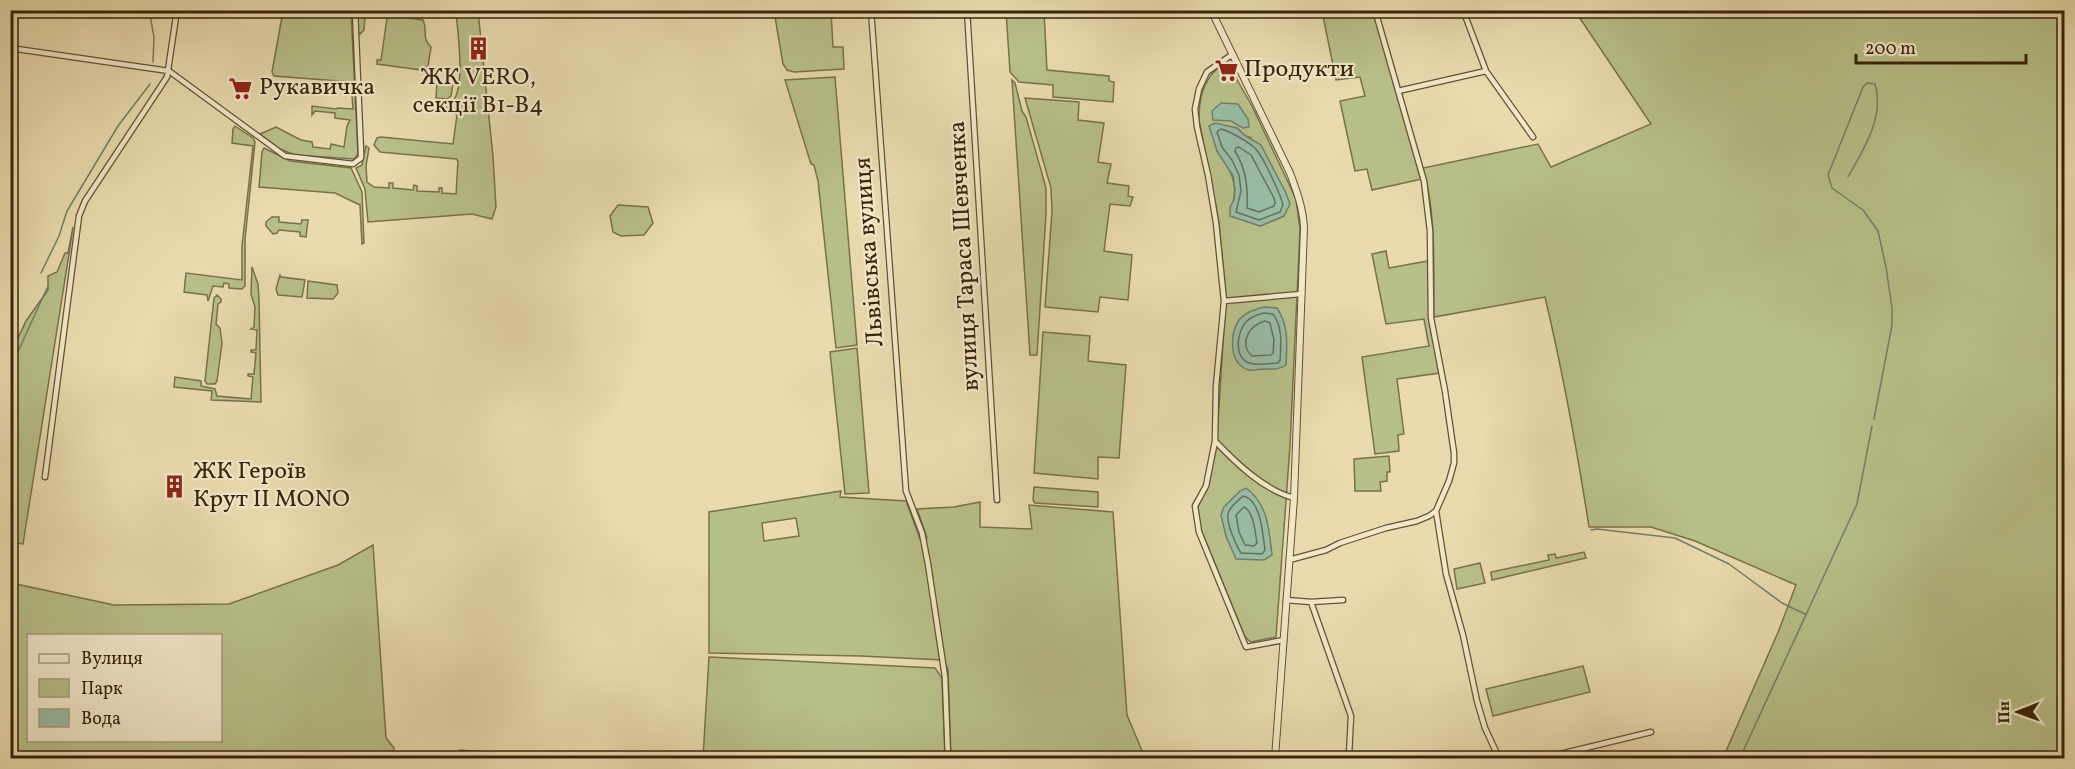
<svg xmlns="http://www.w3.org/2000/svg" width="2075" height="769" viewBox="0 0 2075 769" font-family="Vollkorn,serif">
<style>
.green{fill:#b8c089;stroke:#787249;stroke-width:1.5;fill-rule:evenodd}
.water{fill:#98bca6;stroke:#727f67;stroke-width:1.5}
.lines{fill:none;stroke-linecap:round;stroke-linejoin:round}
.shore{stroke:#687058;stroke-width:1.5}
.stream{stroke:#727f67;stroke-width:1.5}
.minor-casing{stroke:#645232;stroke-width:7}
.tertiary-casing{stroke:#645232;stroke-width:8}
.minor{stroke:#f1e8ca;stroke-width:4.5}
.tertiary{stroke:#f1e8ca;stroke-width:6}
.labels{text-anchor:middle;dominant-baseline:central;stroke-width:4.5;stroke-linejoin:round;paint-order:stroke}
.poi-label{font-size:24px;fill:#382409;stroke:#f1e8ca;text-anchor:start}
.street-label{font-size:24px;fill:#382409;stroke:#f1e8ca}
</style>
<rect width="100%" height="100%" fill="#e9dbae"/>
<filter id="stains"><feTurbulence type="fractalNoise" baseFrequency=".00333" numOctaves="4"/><feColorMatrix values="0 0 0 0 .2 0 0 0 0 .09 0 0 0 0 .02 0 0 0 .5 -.17"/></filter>
<radialGradient id="worn" r=".72"><stop offset=".6" stop-color="#630" stop-opacity="0"/><stop offset="1" stop-color="#630" stop-opacity=".3"/></radialGradient>
<!-- green -->
<path class="green" d="M283 11H351L358 154 354 159 295 155 280 149 260 134 276 127 301 140 312 142 313 147 330 149 331 144 344 147 347 126 350 120 335 118V113L315 111 312 115V106L336 109 338 108 353 109 351 82 274 76 272 72Z
M357 11 363 13 365 16 364 30 360 34 358 31Z
M456 11H478L493 156 496 207 492 219 472 214 368 222 365 189 356 168 362 165 366 146 369 148 366 166 367 182 374 187 389 188V183H393V188L413 190 414 185 417 186V191L439 192V188H442V193L456 194 458 161 456 159 380 152 374 145 377 138 381 137 453 144 457 115 454 113V108L442 107 441 112H438V107L433 106V102L451 103C467 90 457 30 456 11Z
M774 11H831L833 47H843L844 69 794 72 787 70 783 64Z
M1006 11H1044L1047 70 1109 76V81L1114 82 1113 102 1053 97V85L1019 82 1010 72Z
M1322 11H1373L1422 179 1372 190 1367 169 1355 171 1340 101 1365 96 1360 77 1336 80Z
M1575 11H2064V758H1723L1779 630 1796 585 1695 541 1651 527H1589C1577 450 1563 373 1545 297L1434 317C1433 268 1437 216 1423 168L1538 144 1551 167 1651 124Z
M382 14 423 20C428 30 421 38 431 47L428 66 421 70 377 64V60H381L387 18 382 17Z
M1218 68 1224 80 1233 76 1236 78 1252 106 1296 199 1300 229 1290 446 1276 637 1251 642 1245 637 1200 527 1198 506 1206 488 1217 438 1226 296 1219 223 1199 120C1199 100 1202 82 1218 68ZM1237 128 1244 135 1251 138 1284 216 1260 226 1231 216C1230 208 1233 204 1234 197 1237 179 1227 164 1217 151Z
M835 77 857 345 836 348 818 181 814 165 811 164 785 80Z
M1012 80 1015 83 1022 111 1026 117 1046 188V214L1037 355H1030Z
M437 83 453 84 451 96 447 99 436 98Z
M1025 98 1079 102 1078 120 1104 123 1098 162 1111 164 1107 183 1129 186 1128 196 1133 197 1130 206 1110 204 1104 251 1132 255 1128 300 1100 297 1098 312 1045 307 1052 212 1051 188Z
M235 126 253 138 255 142 245 240V286L242 289 229 288V284L224 283 223 287 213 286 208 301 207 295 184 292 186 273 242 280V246L253 146 232 143 233 129Z
M264 148 290 161 351 168 362 192 364 243 362 244 360 205 335 193 259 187 262 152Z
M618 205 648 207 653 223 644 235 621 236 613 232 610 216Z
M272 217H279V222L301 224 302 220H308L306 237 300 236V232L279 230 277 233 273 234 266 226V222Z
M73 227 69 254 23 544 11 542V353L26 321 48 290V276L57 272 65 253H68Z
M1386 251 1389 268 1428 261 1429 316 1440 373 1397 379 1404 434 1398 435 1399 451 1375 454 1362 357 1429 346 1424 319 1386 324 1372 254Z
M252 267 258 284 259 300 261 402 211 400 212 391 174 387 175 377 201 381V386L215 389 217 396 251 399 253 377 248 376V374H254L256 353 251 352V350H256L257 330 251 329 254 327 255 307 251 294Z
M280 275 281 277 305 280 302 297 278 295 276 289Z
M308 281 337 285 338 293 333 299 307 298Z
M217 295 221 299V302L218 304 216 324 220 328 222 343 217 381 215 384H207L205 381 214 298Z
M1043 332 1090 336 1088 361 1126 365 1119 458 1098 457V479L1034 473Z
M857 348 869 493 845 494 830 352Z
M1389 456 1390 472H1387V481L1380 482 1381 491H1355L1354 459Z
M1034 487 1098 492V507L1035 503 1033 500Z
M841 491 840 497 906 501 920 539 927 538 917 509 954 507 980 502V527L1032 529 1029 505 1113 512 1127 715 1145 758H951L948 669 943 660 861 656 709 653V512ZM796 518 799 536 764 541 762 523Z
M373 545 386 738 394 748 393 758H11V583L114 605 229 604 338 565ZM28 636H220V740H28Z
M1584 552 1586 558 1492 580 1491 572 1549 560 1548 555 1555 554 1556 558Z
M1480 563 1485 583 1457 589 1454 569Z
M709 657 935 668 942 678 945 758H703Z
M1583 666 1590 692 1493 716 1486 689Z
M460 750 559 758H460Z"/>
<!-- water -->
<path class="water" d="M1221 103 1238 104 1248 119 1249 127 1243 128 1231 121 1213 120 1212 111Z
M1215 123 1237 128 1244 135 1261 145 1286 193 1290 204 1284 216 1260 226 1230 216V207L1234 200 1235 190 1233 176 1217 151 1209 126Z
M1264 307 1277 308C1289 326 1287 345 1286 365 1279 370 1271 369 1263 369 1259 369 1252 371 1249 370 1228 364 1230 334 1239 320 1245 312 1255 310 1264 307Z
M1246 488C1268 504 1269 530 1272 555L1264 560 1236 559 1226 536 1221 515 1224 507 1240 491Z"/>
<g class="lines">
<!-- shore -->
<path class="shore" d="M1221 129C1230 131 1248 142 1255 148 1263 156 1280 193 1283 205L1280 212 1259 220 1236 212 1241 191 1239 175 1232 160 1222 147 1217 132Z
M1239 147 1251 155 1274 198 1275 203 1274 206 1259 212 1247 208C1248 186 1246 169 1235 151L1236 148Z
M1264 313 1273 314C1283 327 1281 345 1280 360L1278 363C1269 363 1257 366 1249 363 1233 357 1237 330 1247 321 1252 316 1257 315 1264 313Z
M1265 321 1270 323 1274 340 1273 353 1271 355 1252 356C1238 343 1250 325 1265 321Z
M1243 496C1261 499 1263 536 1265 550L1262 554 1241 553C1236 545 1224 519 1229 511 1232 505 1239 500 1243 496Z
M1244 507C1254 512 1255 532 1257 543L1254 546 1245 545 1239 532 1236 515Z"/>
<!-- stream -->
<path class="stream" d="M149 10 154 37 153 62
M1848 177C1863 150 1885 117 1875 84L1867 83 1863 87 1828 175 1832 188 1863 210 1878 231 1886 267 1892 308V325L1874 419
M41 273 59 236 67 211 118 126 150 84
M10 369 48 286
M1591 530 1597 529 1675 538 1729 564 1782 603 1805 614
M1740 758 1857 504 1872 426"/>
<defs>
<path id="minor" d="M871 10 906 491 922 533 928 564 945 677 948 758
M967 10 997 500
M1463 10 1486 71 1533 137
M10 48 169 71 285 156 353 164 361 158V153L355 10
M1233 54 1207 72 1199 89 1195 109 1197 127 1208 175 1216 223 1224 301 1216 386 1215 441 1206 486 1195 506 1199 532 1246 647 1284 640
M1398 91 1486 71
M1224 301 1301 294
M1215 441C1237 464 1264 490 1294 498
M45 477 79 216 85 201 167 77 177 10
M1436 511 1446 574 1463 635 1477 701 1485 728 1499 758
M1289 560 1326 550 1340 543 1386 528 1417 521 1429 516 1436 511 1449 481 1454 463V453L1445 391 1431 318 1430 231 1424 181 1375 10
M1286 600 1311 602 1351 716 1349 755 1346 758
M1311 602 1343 600
M1349 755 1358 758
M1544 758 1651 732"/>
<path id="tertiary" d="M1211 10 1290 173C1297 192 1303 208 1304 228L1294 498 1275 758"/>
</defs>
<!-- minor casing -->
<use href="#minor" class="minor-casing"/>
<!-- tertiary casing -->
<use href="#tertiary" class="tertiary-casing"/>
<!-- minor -->
<use href="#minor" class="minor"/>
<!-- tertiary -->
<use href="#tertiary" class="tertiary"/>
</g>
<!-- icons -->
<defs>
<symbol id="building-bare" viewBox="-9 -9 18 18"><path d="M-4-6H4V6H1V3H-1V6H-4ZM-2.5-4.3h1.7v1.8h-1.7ZM.8-4.3h1.7v1.8H.8ZM-2.5-1h1.7V.8h-1.7ZM.8-1h1.7V.8H.8Z" fill="#8f2418" stroke="#f1e8ca" stroke-width="2.5" paint-order="stroke"/></symbol>
<symbol id="supermarket-bare" viewBox="-9 -9 18 18"><path d="M-6-5.5h2.5l.6 2H6L4.5 2H-2.5L-4.4-4H-6ZM-1.5 3.2a1.3 1.3 0 1 0 .1 0ZM3 3.2a1.3 1.3 0 1 0 .1 0Z" fill="#8f2418" stroke="#f1e8ca" stroke-width="2.5" paint-order="stroke"/></symbol>
</defs>
<g fill-rule="evenodd">
<use href="#building-bare" x="462" y="32" width="33" height="33"/>
<use href="#supermarket-bare" x="1210" y="54" width="33" height="33"/>
<use href="#supermarket-bare" x="224" y="72" width="33" height="33"/>
<use href="#building-bare" x="158" y="470" width="33" height="33"/>
</g>
<g class="labels">
<!-- poi labels -->
<g class="poi-label">
<text x="1244" y="70">Продукти</text>
<text x="478" y="78" text-anchor="middle">ЖК VERO,<tspan x="478" dy="28">секції В1-В4</tspan></text>
<text x="259" y="88">Рукавичка</text>
<text x="193" y="472">ЖК Героїв<tspan x="193" dy="28">Крут ІІ MONO</tspan></text>
</g>
<!-- street labels -->
<g class="street-label">
<text transform="translate(870 252) rotate(-94)">Львівська вулиця</text>
<text transform="translate(965 256) rotate(-93)">вулиця Тараса Шевченка</text>
</g>
</g>
<!-- margin -->
<rect width="2075" height="769" fill="none" stroke="#e9dbae" stroke-width="36"/>
<rect x="12" y="12" width="2051" height="745" fill="none" stroke="#382409" stroke-width="3"/>
<rect x="18" y="18" width="2039" height="733" fill="none" stroke="#382409" stroke-width="1.5"/>
<!-- legend -->
<rect x="27" y="634" width="195" height="108" fill="#f1e8ca" stroke="#a79a7d" stroke-width="1.5"/>
<rect x="39" y="654" width="30" height="9" fill="#f1e8ca" stroke="#a79a7d" stroke-width="1.5"/>
<text x="81" y="664" font-size="18" fill="#382409">Вулиця</text>
<rect x="39" y="679" width="30" height="18" fill="#b8c089" stroke="#a79a7d" stroke-width="1.5"/>
<text x="81" y="694" font-size="18" fill="#382409">Парк</text>
<rect x="39" y="709" width="30" height="18" fill="#98bca6" stroke="#a79a7d" stroke-width="1.5"/>
<text x="81" y="724" font-size="18" fill="#382409">Вода</text>
<!-- north arrow -->
<g transform="translate(2018 712) rotate(269)" stroke="#f1e8ca" stroke-width="4.5" paint-order="stroke">
<path d="M0-4.5L10 22L0 15L-10 22Z" fill="#382409"/>
<text y="-9" font-size="16" font-weight="bold" text-anchor="middle" fill="#382409">Пн</text>
</g>
<!-- scale -->
<path d="M1856 54v9h170v-9" fill="none" stroke="#382409" stroke-width="3"/>
<text x="1865" y="54" font-size="18" fill="#382409" stroke="#f1e8ca" stroke-width="4.5" paint-order="stroke">200 m</text>
<rect width="100%" height="100%" filter="url(#stains)"/>
<rect width="100%" height="100%" fill="url(#worn)"/>
</svg>
